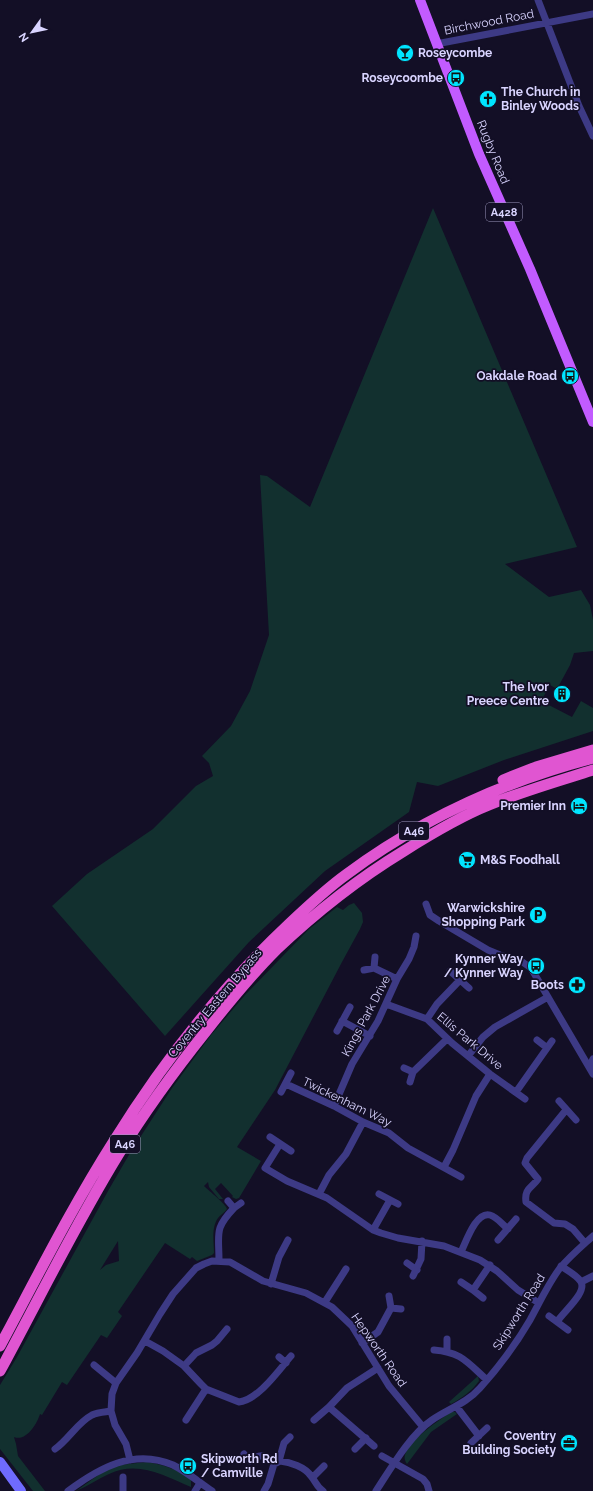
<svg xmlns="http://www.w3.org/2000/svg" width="593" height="1491" viewBox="0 0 593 1491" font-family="Raleway,sans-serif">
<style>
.green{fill:#12302f;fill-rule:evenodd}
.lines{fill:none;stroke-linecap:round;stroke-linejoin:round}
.minor{stroke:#3d3a85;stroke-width:7}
.secondary{stroke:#6f6bff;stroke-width:10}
.primary{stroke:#c25bff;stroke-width:10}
.trunk{stroke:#e055d1;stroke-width:11}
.labels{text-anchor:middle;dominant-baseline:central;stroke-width:3.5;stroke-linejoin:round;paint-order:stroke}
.shield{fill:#130f26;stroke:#9e99be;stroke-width:1}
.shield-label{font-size:11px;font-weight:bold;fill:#d9d4ff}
.street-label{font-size:12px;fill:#d9d4ff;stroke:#130f26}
.poi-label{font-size:12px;font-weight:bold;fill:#d9d4ff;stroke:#130f26;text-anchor:end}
</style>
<rect width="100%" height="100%" fill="#130f26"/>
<!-- green -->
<path class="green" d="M433 208 577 547 505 564 549 597 581 590 590 605 593 620V651L574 653 570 665 557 689 550 685 541 701 572 717 581 701 593 708V731L504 760 438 786 417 782 409 812 325 871 249 942 165 1036 52 906 87 874 153 829 196 786 213 776 209 763 202 756 231 726 250 691 269 635 260 475 267 476 310 507Z
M354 903 362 913 363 922 360 929 342 962 275 1090 237 1147 261 1161 239 1198 236 1199 232 1197 233 1196 221 1183 215 1189 223 1199H219L209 1187 208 1182 204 1186C209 1191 226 1204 227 1209 224 1213 220 1215 218 1218 211 1228 214 1242 214 1253L212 1255 197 1261 192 1257 190 1259 165 1243 118 1312 122 1316 107 1338 101 1335 67 1385 62 1382 42 1415 40 1414C37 1424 26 1442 14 1437L16 1444 18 1456 45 1491H33L0 1449V1385L17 1357 108 1191 130 1153 172 1088 211 1035 245 995 309 929 337 907 343 910 349 905ZM118 1241 119 1261 106 1265 100 1270Z
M478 1376 479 1381C472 1391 462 1398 451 1404L449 1402Z
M451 1412H455L457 1414 431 1432 407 1464C405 1461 404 1458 405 1455 409 1440 438 1421 451 1412Z
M147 1462C164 1465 177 1469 191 1479V1487C165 1476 138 1460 109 1474 98 1479 88 1486 76 1491L104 1471 119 1465Z"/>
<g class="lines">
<!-- minor -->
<path class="minor" d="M538 0 579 106 593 136
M436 44 593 14
M426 904 430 915 439 921 488 950 500 955 521 961 531 968 593 1074
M374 968 397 979
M364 970 374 968 375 957
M450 971 469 988
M386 1004 427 1019 452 1043 490 1074 525 1099
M427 1019 437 1004 460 980
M342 1021 370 1036
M337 1031 350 1007
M537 1040 546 1047
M468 1056 483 1037 495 1027 548 997
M589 1067 593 1059
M404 1068 413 1072
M410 1082 413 1072 447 1039
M286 1084 334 1106 363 1122 389 1133 408 1148 461 1177
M281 1092 291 1073
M516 1092 552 1041
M559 1101 576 1120
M334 1106 352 1064 378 1021 397 979 409 959 414 947 416 936
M566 1110 527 1158 525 1163 538 1179C532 1188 524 1188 526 1202L554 1223 565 1224 573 1229 585 1243
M270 1137 291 1151
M280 1144 265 1168 287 1181 327 1198 373 1230 381 1233 398 1238 444 1246 480 1260 497 1271 518 1290 539 1303
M444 1167 453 1150 476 1096 490 1074
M319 1194 329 1175 346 1154 363 1122
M379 1194 398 1204
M234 1208 241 1203
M373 1230 390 1200
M498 1240 516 1219
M461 1252C466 1242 476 1211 490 1215 497 1217 502 1224 508 1229
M219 1261C219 1233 214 1229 234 1208L228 1201
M407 1263 417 1270
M413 1276 421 1259 422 1241
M461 1282 473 1290 483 1298
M581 1282 593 1276
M271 1284 279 1257 288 1240
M473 1290 490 1265
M389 1296 391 1308 401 1309
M325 1302 346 1269
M549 1316 568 1330
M557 1322C563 1312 587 1293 581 1282 578 1276 567 1270 561 1266
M145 1341 163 1351 184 1366 201 1384 206 1389 239 1402C258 1400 279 1370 291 1356
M362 1343 378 1332 391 1308
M434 1350C461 1352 467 1362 487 1380
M447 1351V1339
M279 1357 286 1363
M94 1365 116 1383
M184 1366 196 1353 212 1345 217 1341 227 1329
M456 1406 479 1436
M329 1407 374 1446
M186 1420 206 1389
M314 1420 329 1407 347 1388 378 1368
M471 1443 487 1428
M55 1449C69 1439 77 1423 92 1415 98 1412 105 1412 111 1411
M355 1449 366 1438
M244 1454 250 1461C260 1453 266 1455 276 1462
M382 1456 423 1479 427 1484 429 1491
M130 1460 126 1444 115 1425 111 1411 112 1394 116 1383 137 1353 160 1314 173 1294 196 1268 204 1264 212 1261 230 1262 263 1281 306 1293 332 1307 352 1326 389 1386 423 1427
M279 1461 284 1443 290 1437
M123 1477V1491
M313 1477 324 1466
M68 1491C99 1468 134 1448 173 1465 187 1472 199 1482 212 1491
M195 1491 200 1483
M264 1491 268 1484 274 1464 280 1461C290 1462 305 1467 311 1476 316 1482 316 1486 323 1491
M376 1491C391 1468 410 1435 432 1420 448 1409 467 1403 480 1388 498 1368 516 1344 530 1320 540 1302 548 1284 560 1268 570 1256 582 1246 593 1236"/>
<!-- secondary -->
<path class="secondary" d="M0 1462 21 1491"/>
<!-- primary -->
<path class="primary" d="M420 0 479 154 530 269 593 422"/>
<!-- trunk -->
<path class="trunk" d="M503 780 536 767 593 750
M0 1346C37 1277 72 1207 114 1141 163 1062 220 989 288 925 307 907 326 889 347 874 420 820 505 781 593 758
M0 1371C39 1299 75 1225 118 1155 145 1111 175 1070 207 1030 229 1002 251 975 276 950 315 913 358 879 404 851 431 834 459 817 489 805 523 791 558 781 593 770"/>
</g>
<!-- icons -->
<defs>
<symbol id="bar-disc" viewBox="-11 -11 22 22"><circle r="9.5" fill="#00e5ff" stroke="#130f26"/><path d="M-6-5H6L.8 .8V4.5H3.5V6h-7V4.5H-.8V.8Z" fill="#111"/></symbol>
<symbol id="bus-disc" viewBox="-11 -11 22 22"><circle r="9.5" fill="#00e5ff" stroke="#130f26"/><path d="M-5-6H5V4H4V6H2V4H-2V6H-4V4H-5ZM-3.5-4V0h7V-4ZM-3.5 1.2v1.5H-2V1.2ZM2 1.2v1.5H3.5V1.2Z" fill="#111"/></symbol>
<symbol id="church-disc" viewBox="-11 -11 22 22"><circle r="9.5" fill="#00e5ff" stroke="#130f26"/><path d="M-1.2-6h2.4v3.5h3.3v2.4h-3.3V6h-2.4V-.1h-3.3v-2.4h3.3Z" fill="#111"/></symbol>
<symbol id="building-disc" viewBox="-11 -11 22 22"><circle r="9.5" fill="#00e5ff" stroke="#130f26"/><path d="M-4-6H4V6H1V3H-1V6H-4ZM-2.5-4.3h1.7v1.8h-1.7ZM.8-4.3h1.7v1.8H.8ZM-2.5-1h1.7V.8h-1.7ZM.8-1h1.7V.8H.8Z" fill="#111"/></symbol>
<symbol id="hotel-disc" viewBox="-11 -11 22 22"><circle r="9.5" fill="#00e5ff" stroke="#130f26"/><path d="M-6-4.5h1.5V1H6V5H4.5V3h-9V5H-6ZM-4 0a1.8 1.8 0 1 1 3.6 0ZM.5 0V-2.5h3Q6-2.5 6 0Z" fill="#111"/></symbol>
<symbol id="supermarket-disc" viewBox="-11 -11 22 22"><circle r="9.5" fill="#00e5ff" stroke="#130f26"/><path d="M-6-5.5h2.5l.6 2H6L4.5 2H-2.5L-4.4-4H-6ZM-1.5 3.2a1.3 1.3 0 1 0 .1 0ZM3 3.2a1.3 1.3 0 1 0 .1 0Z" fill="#111"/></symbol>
<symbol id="parking-disc" viewBox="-11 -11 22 22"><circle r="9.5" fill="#00e5ff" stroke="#130f26"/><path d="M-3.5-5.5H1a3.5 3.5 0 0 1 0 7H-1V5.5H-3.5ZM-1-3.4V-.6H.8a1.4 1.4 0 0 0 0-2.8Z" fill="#111"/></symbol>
<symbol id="pharmacy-disc" viewBox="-11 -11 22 22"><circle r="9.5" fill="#00e5ff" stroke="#130f26"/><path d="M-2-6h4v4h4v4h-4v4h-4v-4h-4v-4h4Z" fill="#111"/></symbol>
<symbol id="office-disc" viewBox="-11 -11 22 22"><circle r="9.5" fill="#00e5ff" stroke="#130f26"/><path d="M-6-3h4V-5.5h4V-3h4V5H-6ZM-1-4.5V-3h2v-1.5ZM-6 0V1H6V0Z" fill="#111"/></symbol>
</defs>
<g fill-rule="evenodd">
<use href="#bar-disc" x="395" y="43" width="20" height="20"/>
<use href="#bus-disc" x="446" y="68" width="20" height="20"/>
<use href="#church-disc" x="478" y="89" width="20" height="20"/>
<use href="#bus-disc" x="560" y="366" width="20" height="20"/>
<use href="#building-disc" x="552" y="684" width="20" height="20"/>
<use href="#hotel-disc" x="569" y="796" width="20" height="20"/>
<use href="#supermarket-disc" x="457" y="850" width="20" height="20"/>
<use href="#parking-disc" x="528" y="905" width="20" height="20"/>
<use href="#bus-disc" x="526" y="956" width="20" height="20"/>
<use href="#pharmacy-disc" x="567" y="975" width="20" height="20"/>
<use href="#office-disc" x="559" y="1433" width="20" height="20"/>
<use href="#bus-disc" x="178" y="1456" width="20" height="20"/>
</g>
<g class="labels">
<!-- shield labels -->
<g class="shield">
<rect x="486" y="203" width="36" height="18" rx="3"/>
<rect x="399" y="822" width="30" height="18" rx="3"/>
<rect x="110" y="1135" width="30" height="18" rx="3"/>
</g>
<g class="shield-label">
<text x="504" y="212">A428</text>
<text x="414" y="831">A46</text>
<text x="125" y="1144">A46</text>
</g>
<!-- street labels -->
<g class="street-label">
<text transform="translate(489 22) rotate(-11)">Birchwood Road</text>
<text transform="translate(493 152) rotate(68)">Rugby Road</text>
<text transform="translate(215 1003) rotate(-50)">Coventry Eastern Bypass</text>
<text transform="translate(366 1016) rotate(-62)">Kings Park Drive</text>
<text transform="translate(470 1041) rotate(40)">Ellis Park Drive</text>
<text transform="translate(347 1102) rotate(26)">Twickenham Way</text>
<text transform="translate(519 1312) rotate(-58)">Skipworth Road</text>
<text transform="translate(379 1350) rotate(55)">Hepworth Road</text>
</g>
<!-- poi labels -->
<g class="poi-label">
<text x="418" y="53" text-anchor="start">Roseycombe</text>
<text x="443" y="78">Roseycoombe</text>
<text x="501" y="92" text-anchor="start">The Church in<tspan x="501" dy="14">Binley Woods</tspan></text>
<text x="557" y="376">Oakdale Road</text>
<text x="549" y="687">The Ivor<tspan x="549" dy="14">Preece Centre</tspan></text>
<text x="566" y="806">Premier Inn</text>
<text x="480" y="860" text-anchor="start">M&amp;S Foodhall</text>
<text x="525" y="908">Warwickshire<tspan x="525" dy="14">Shopping Park</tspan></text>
<text x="523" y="959">Kynner Way<tspan x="523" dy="14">/ Kynner Way</tspan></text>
<text x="564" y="985">Boots</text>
<text x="556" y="1436">Coventry<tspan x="556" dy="14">Building Society</tspan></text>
<text x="201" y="1459" text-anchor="start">Skipworth Rd<tspan x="201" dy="14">/ Camville</tspan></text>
</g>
</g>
<!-- north arrow -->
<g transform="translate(32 32) rotate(237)" stroke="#130f26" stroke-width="3" paint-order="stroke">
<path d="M0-3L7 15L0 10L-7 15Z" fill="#d9d4ff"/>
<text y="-6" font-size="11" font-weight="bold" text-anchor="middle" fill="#d9d4ff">N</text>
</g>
</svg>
